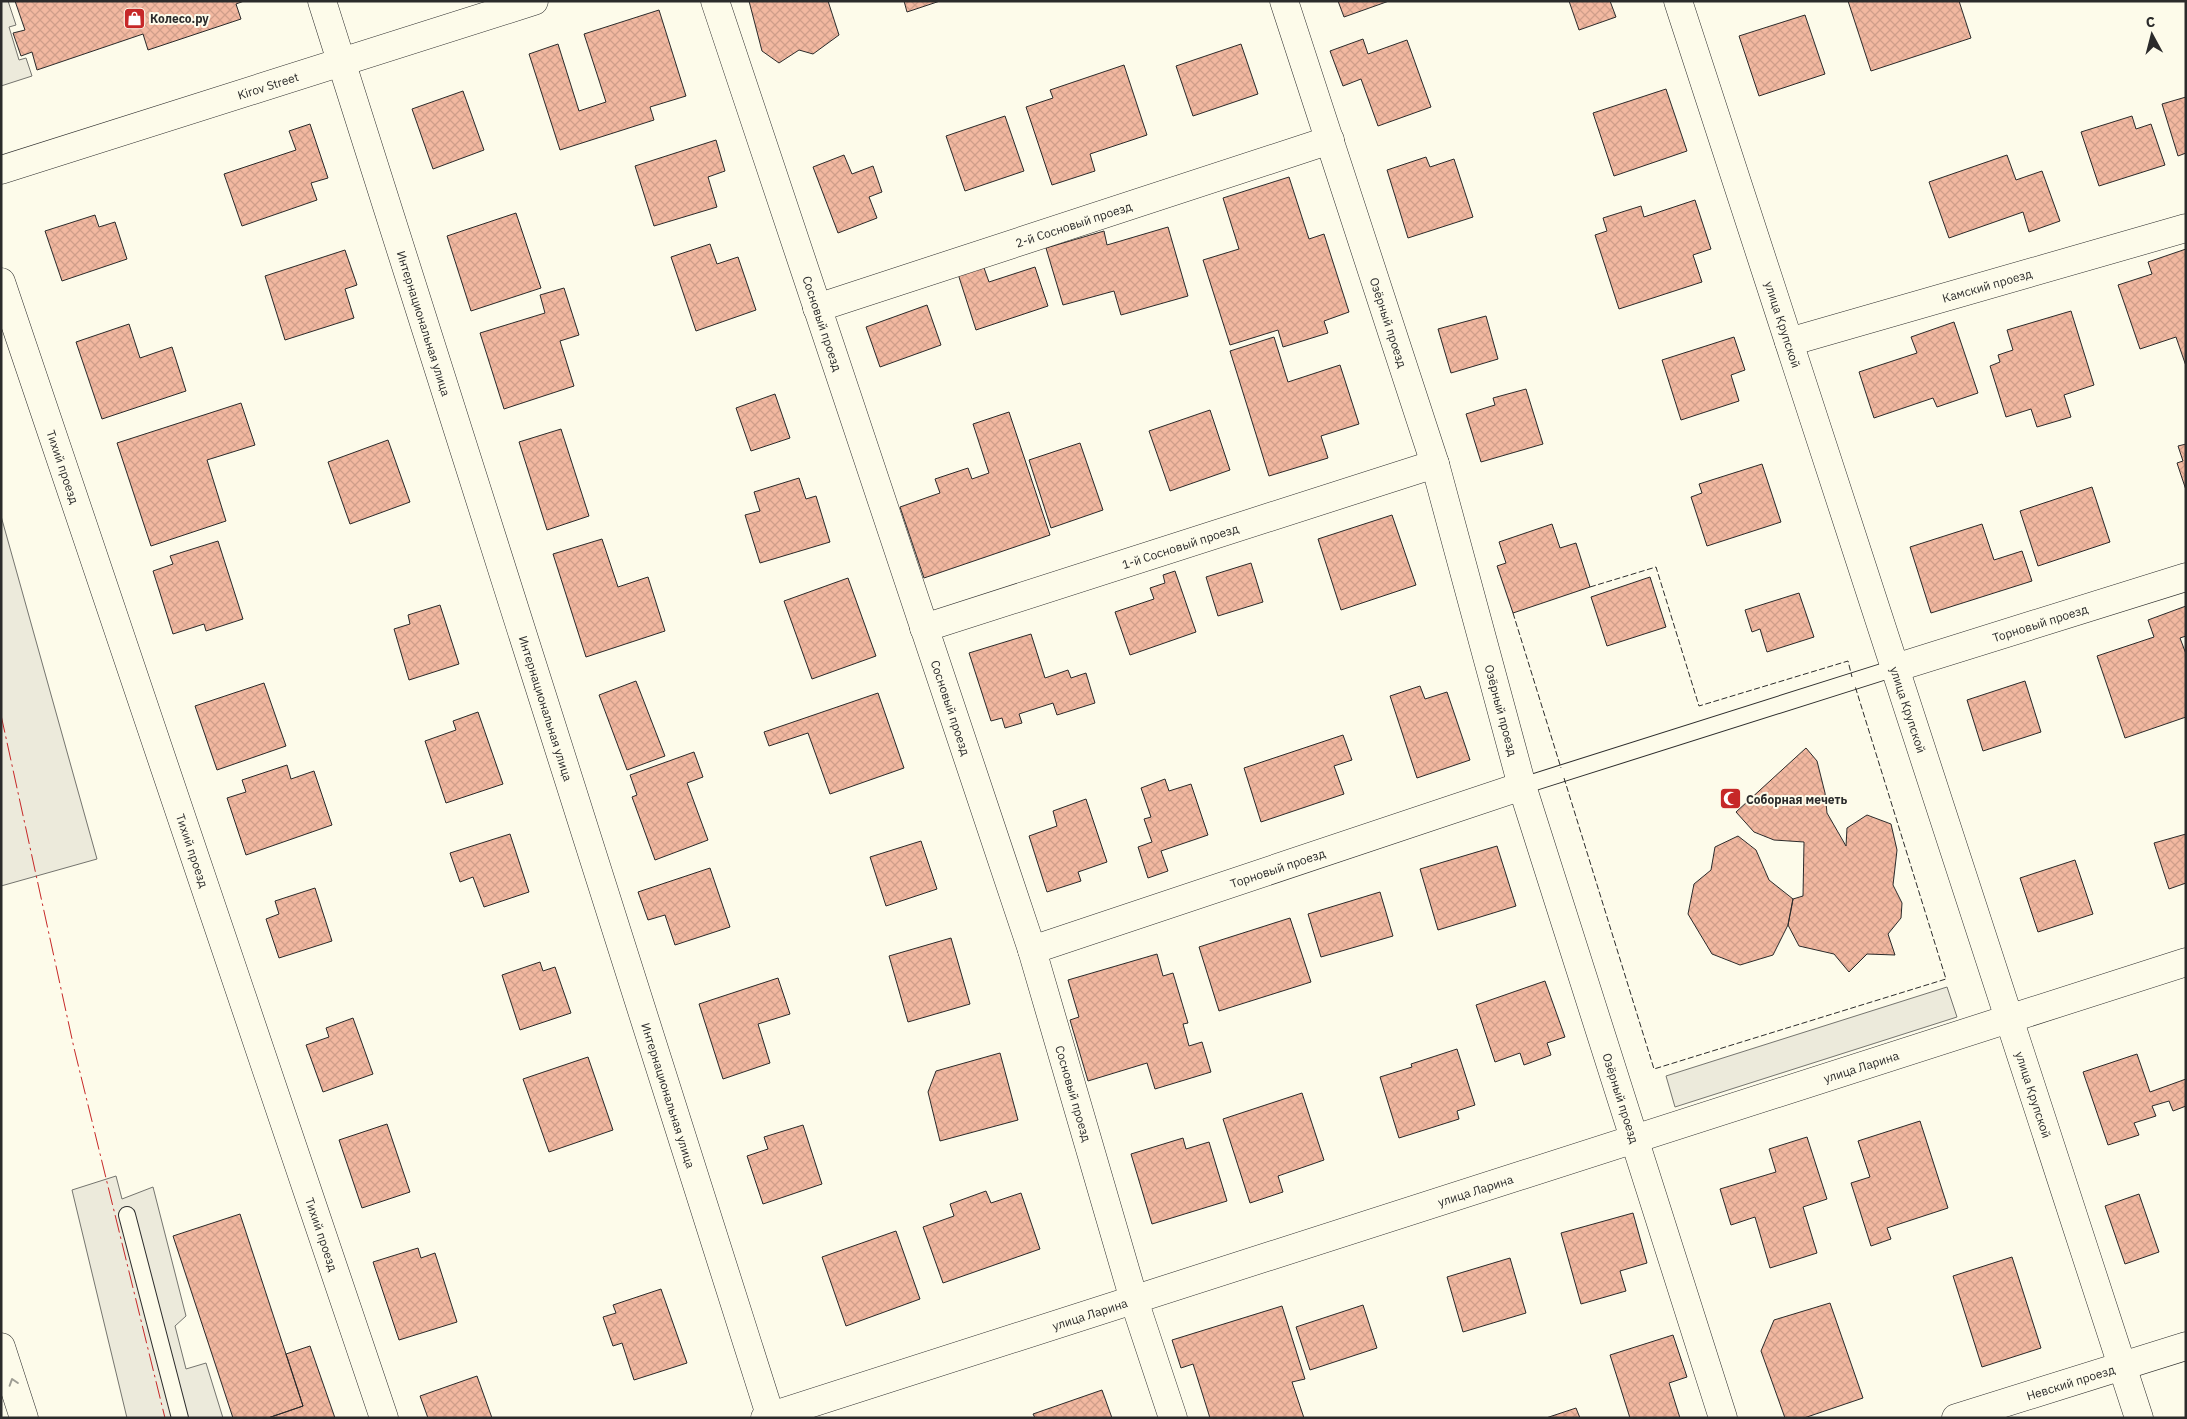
<svg xmlns="http://www.w3.org/2000/svg" width="2187" height="1419" viewBox="0 0 2187 1419" font-family="'IBM Plex Sans',sans-serif">
<style>
.parking{fill:#eceadb;stroke:#74746e}
.building{fill:url(#building-cross-hatch);stroke:#2b2b2b}
.lines{fill:none;stroke-linecap:round;stroke-linejoin:round}
.lane-casing{stroke:#2b2b2b;stroke-width:18}
.street-casing{stroke:#2b2b2b;stroke-width:29}
.secondary-casing{stroke:#2b2b2b;stroke-width:29}
.primary-casing{stroke:#2b2b2b;stroke-width:29}
.lane{stroke:#fdfbea;stroke-width:16}
.street{stroke:#fdfbea;stroke-width:28}
.secondary{stroke:#fdfbea;stroke-width:28}
.primary{stroke:#fdfbea;stroke-width:28}
.fence{stroke:#2b2b2b;stroke-width:1;stroke-dasharray:6 2.5;stroke-linecap:butt}
.power{stroke:#c62828;stroke-width:1;stroke-dasharray:18 4 2.5 4;stroke-linecap:butt}
.oneway{stroke:#9e9d94}
.labels{text-anchor:middle;dominant-baseline:central;stroke-width:4;stroke-linejoin:round;paint-order:stroke}
.poi-label{font-size:12px;font-weight:bold;fill:#2b2b2b;stroke:#fdfbea;text-anchor:start}
.street-label{font-size:12px;fill:#2b2b2b;stroke:#fdfbea}
</style>
<defs>
<pattern id="building-cross-hatch" width="8" height="8" patternUnits="userSpaceOnUse" patternTransform="scale(1.25)"><rect width="8" height="8" fill="#f2b8a0"/><path d="M0 0l8 8M0 8l8-8" fill="none" stroke="#d09e8a"/></pattern>
</defs>
<rect width="100%" height="100%" fill="#fdfbea"/>
<!-- parking -->
<path class="parking" d="M1 1H8L16 25 9 27 19 60 26 58 32 76 1 86Z
M1 516 97 859 1 886Z
M1947 987 1957 1017 1675 1107 1666 1076Z
M116 1176 122 1199 153 1187 186 1316 175 1326 186 1369 206 1363 223 1418H127L72 1190Z"/>
<!-- building -->
<path class="building" d="M15 1H244L236 4 241 19 148 50 143 34 37 70 32 52 21 56 13 33 25 30Z
M749 1H828L839 35 813 54 799 50 779 63 762 51Z
M904 1H940L907 12Z
M1338 1H1389L1344 17Z
M1569 1H1610L1616 17 1579 30Z
M1848 1H1959L1971 38 1871 71Z
M659 10 686 96 650 107 654 120 560 150 529 54 558 44 579 111 606 102 584 34Z
M1805 15 1825 74 1759 96 1739 36Z
M1363 39 1368 54 1407 40 1431 107 1378 126 1361 79 1343 86 1330 51Z
M1241 44 1258 94 1193 116 1176 66Z
M1124 65 1147 135 1090 154 1095 171 1052 185 1026 107 1053 98 1050 90Z
M1666 89 1687 151 1614 176 1593 113Z
M463 91 484 150 433 169 412 109Z
M2186 97V153L2178 156 2162 104Z
M1005 116 1024 171 965 191 946 136Z
M2132 116 2136 129 2151 124 2165 165 2099 186 2081 132Z
M310 124 328 178 311 183 317 200 242 226 224 174 296 150 289 131Z
M716 140 725 171 708 177 717 207 654 226 635 166Z
M844 155 852 174 873 166 882 192 869 197 877 218 838 233 813 167Z
M2007 155 2016 180 2042 171 2060 221 2029 232 2023 212 1949 238 1929 182Z
M1426 157 1430 167 1454 159 1473 217 1408 238 1387 170Z
M1289 177 1309 239 1324 234 1349 312 1324 321 1328 333 1283 347 1278 330 1230 345 1203 260 1239 249 1223 198Z
M1695 200 1711 249 1693 255 1702 282 1619 309 1595 235 1607 231 1603 218 1641 206 1644 217Z
M516 213 541 288 471 311 447 236Z
M95 215 99 227 115 222 127 259 62 281 45 231Z
M1168 227 1188 296 1121 315 1114 291 1063 305 1046 248 1104 231 1107 245Z
M710 244 717 264 738 257 756 310 696 331 671 257Z
M2186 249V366L2176 337 2140 349 2118 285 2152 274 2148 262Z
M345 250 357 285 345 289 354 318 285 340 265 276Z
M983 265 989 282 1035 267 1048 306 976 330 958 274Z
M564 288 579 335 560 341 574 386 504 409 480 333 545 313 540 295Z
M927 305 941 345 880 367 866 327Z
M2071 311 2094 385 2064 395 2071 417 2037 427 2031 409 2006 417 1990 366 2000 362 1998 355 2013 350 2007 330Z
M1486 316 1498 359 1451 373 1438 329Z
M1954 322 1978 393 1937 407 1933 398 1874 418 1859 372 1917 353 1911 337Z
M129 324 140 358 172 347 186 391 102 419 76 342Z
M1274 337 1288 382 1340 365 1359 424 1321 436 1328 458 1269 476 1230 351Z
M1734 337 1745 370 1731 375 1739 401 1681 420 1662 360Z
M1526 389 1543 444 1481 462 1466 414 1495 405 1493 398Z
M775 394 790 438 751 451 736 408Z
M241 403 255 445 207 460 226 521 151 546 117 443Z
M1210 410 1230 470 1170 491 1149 431Z
M1009 412 1050 535 924 578 900 507 940 493 935 479 968 468 972 479 989 473 973 424Z
M561 429 589 516 547 530 519 442Z
M388 440 410 502 350 524 328 462Z
M1080 443 1103 510 1051 528 1029 460Z
M2186 444V490L2177 463 2183 461 2178 446Z
M1762 464 1781 522 1707 546 1691 497 1702 493 1699 484Z
M799 478 806 499 816 496 830 542 760 563 745 515 760 511 754 492Z
M2092 487 2110 542 2038 566 2020 511Z
M1392 515 1416 585 1341 610 1318 539Z
M1552 524 1560 548 1576 543 1590 587 1513 613 1497 566 1506 563 1499 542Z
M1982 524 1994 560 2022 551 2032 581 1931 613 1910 547Z
M602 539 618 587 648 577 665 631 586 657 553 554Z
M218 541 243 619 206 631 204 624 173 634 153 571 173 564 170 556Z
M1251 563 1263 602 1218 616 1206 577Z
M1175 571 1196 632 1130 655 1115 612 1154 599 1150 588 1165 583 1163 575Z
M1650 577 1666 627 1607 646 1591 597Z
M848 578 876 656 812 679 784 601Z
M1799 593 1814 637 1767 652 1760 629 1752 632 1745 610Z
M440 605 459 664 409 680 394 629 410 624 408 615Z
M2186 606V636L2180 638 2186 654V717L2125 738 2097 656 2154 637 2148 620Z
M1031 634 1045 678 1068 670 1071 678 1086 673 1095 703 1057 715 1053 703 1019 714 1022 723 1005 728 1002 718 991 721 969 653Z
M636 681 665 756 627 770 599 695Z
M2025 681 2041 732 1983 751 1967 700Z
M264 683 286 746 217 770 195 706Z
M1420 686 1425 699 1447 692 1470 760 1417 778 1390 696Z
M878 693 904 768 830 794 808 733 769 746 764 732Z
M478 712 503 784 446 803 425 741 456 730 453 721Z
M1343 735 1352 760 1334 766 1344 794 1261 822 1244 768Z
M1806 748 1817 761 1825 793 1827 813 1846 846 1847 828 1867 815 1891 824 1897 850 1893 885 1902 903 1901 918 1888 934 1895 955 1867 954 1849 972 1834 954 1799 946 1788 925 1793 899 1803 896 1804 842 1774 840 1754 832 1736 812Z
M694 752 703 777 687 783 708 840 655 860 632 797 637 795 630 775Z
M287 765 291 779 314 771 332 825 246 855 227 798 246 792 242 780Z
M1165 779 1169 791 1191 784 1208 835 1161 851 1168 871 1148 878 1138 847 1152 842 1144 819 1151 817 1141 788Z
M1086 799 1107 862 1078 872 1081 881 1047 892 1029 836 1057 826 1053 811Z
M510 834 529 892 484 907 473 877 460 882 450 853Z
M2186 834V883L2169 889 2154 843Z
M1738 836 1756 850 1769 880 1793 899 1788 925 1773 955 1740 965 1712 954 1688 914 1694 884 1711 870 1715 847Z
M921 841 937 889 886 906 870 857Z
M1497 846 1516 906 1438 930 1420 869Z
M2075 860 2093 914 2038 932 2020 878Z
M710 868 730 927 675 945 665 915 648 920 638 892Z
M315 888 332 941 279 958 266 919 279 914 275 901Z
M1380 892 1393 936 1321 957 1308 914Z
M1290 918 1311 982 1219 1011 1199 947Z
M951 938 970 1004 908 1022 889 956Z
M1157 954 1163 976 1173 973 1188 1023 1183 1024 1189 1046 1202 1042 1211 1072 1155 1089 1147 1063 1088 1081 1070 1020 1079 1017 1068 980Z
M540 962 543 971 555 967 571 1013 520 1030 502 975Z
M778 978 790 1014 758 1024 770 1063 723 1079 699 1004Z
M1545 981 1565 1037 1547 1043 1551 1055 1524 1065 1520 1053 1495 1062 1476 1005Z
M353 1018 373 1074 323 1092 306 1045 329 1037 326 1028Z
M1457 1049 1475 1105 1457 1111 1459 1119 1399 1138 1380 1077 1412 1067 1411 1064Z
M1000 1053 1018 1120 940 1141 928 1092 936 1071Z
M2137 1054 2150 1092 2186 1079V1106L2173 1111 2169 1101 2152 1106 2156 1116 2134 1123 2139 1135 2108 1145 2083 1072Z
M588 1057 613 1130 549 1152 523 1079Z
M1302 1093 1324 1160 1278 1176 1283 1192 1250 1203 1223 1119Z
M1920 1121 1948 1208 1887 1228 1891 1239 1871 1246 1851 1183 1870 1177 1858 1141Z
M387 1124 410 1192 362 1208 339 1140Z
M803 1125 822 1184 763 1204 747 1156 768 1149 764 1137Z
M1807 1137 1827 1199 1803 1207 1817 1253 1770 1268 1755 1217 1731 1225 1720 1189 1776 1172 1769 1149Z
M1183 1138 1186 1149 1209 1142 1227 1201 1152 1224 1131 1154Z
M986 1191 991 1203 1021 1193 1040 1249 943 1283 923 1227 954 1216 950 1204Z
M2139 1194 2159 1252 2125 1264 2105 1206Z
M1633 1213 1647 1263 1620 1271 1626 1291 1581 1304 1561 1233Z
M240 1214 303 1406 268 1418H233L173 1236Z
M896 1231 920 1299 846 1326 822 1257Z
M418 1248 421 1258 435 1253 457 1322 399 1340 373 1262Z
M2012 1257 2041 1348 1982 1367 1953 1276Z
M1510 1258 1526 1313 1463 1332 1447 1277Z
M661 1289 687 1363 634 1380 622 1343 613 1346 603 1317 616 1313 613 1305Z
M1830 1303 1863 1398 1804 1418H1785L1761 1351 1774 1320Z
M1363 1305 1377 1348 1310 1370 1296 1327Z
M1282 1306 1305 1379 1292 1382 1304 1418H1210L1193 1364 1181 1368 1172 1340Z
M1673 1335 1687 1377 1669 1383 1680 1418H1630L1610 1355Z
M310 1346 335 1418H268L303 1406 286 1354Z
M477 1376 492 1418H428L420 1396Z
M1102 1390 1112 1418H1035L1033 1414Z
M1576 1408 1580 1418H1546Z"/>
<g class="lines">
<defs>
<path id="lane" d="M1522 786 1895 668
M127 1215 180 1418"/>
<g id="street">
<path id="s1" d="M322 1 771 1418"/>
<path id="s2" d="M715 1 1032 950 1134 1300 1173 1418"/>
<path id="s3" d="M1284 1 1435 464 1522 786 1723 1418"/>
<path id="s4" d="M1678 1 2139 1418"/>
<path id="s5" d="M1 282 384 1418"/>
<path id="s6" d="M817 308 1330 140"/>
<path id="s7" d="M1789 342 2186 228"/>
<path id="s8" d="M924 628 1435 464"/>
<path id="s9" d="M1895 668 2186 577"/>
<path id="s10" d="M1032 950 1522 786"/>
<path id="s11" d="M1956 1418 2186 1346"/>
</g>
<g id="secondary">
<path id="s12" d="M1 170 534 1"/>
<path id="s13" d="M765 1418 2186 962"/>
</g>
<path id="primary" d="M1 1347 24 1418"/>
</defs>
<!-- lane casing -->
<use href="#lane" class="lane-casing"/>
<!-- street casing -->
<use href="#street" class="street-casing"/>
<!-- secondary casing -->
<use href="#secondary" class="secondary-casing"/>
<!-- primary casing -->
<use href="#primary" class="primary-casing"/>
<!-- lane -->
<use href="#lane" class="lane"/>
<!-- street -->
<use href="#street" class="street"/>
<!-- secondary -->
<use href="#secondary" class="secondary"/>
<!-- primary -->
<use href="#primary" class="primary"/>
<!-- fence -->
<path class="fence" d="M1590 587 1656 567 1699 706 1848 661 1852 677
M1513 613 1561 768
M1564 778 1654 1069 1946 979 1855 686"/>
<!-- power -->
<path class="power" d="M1 715 74 1048 165 1418"/>
</g>
<!-- one-way arrows -->
<defs><path id="oneway-chevron" d="M-2-3.5L2.5 0L-2 3.5" fill="none" stroke-width="1.6" stroke-linecap="round" stroke-linejoin="round" transform="scale(1.25)"/></defs>
<use class="oneway" href="#oneway-chevron" transform="translate(13 1382) rotate(-108)"/>
<!-- icons -->
<defs>
<symbol id="shop-square" viewBox="-11 -11 22 22"><rect x="-9" y="-9" width="18" height="18" rx="4" fill="#c62828" stroke="#fdfbea"/><path d="M-5-2.5h2.3a2.7 3.5 0 0 1 5.4 0H5L5.5 6h-11ZM-1.5-2.5h3a1.5 2.3 0 0 0-3 0Z" fill="#fff"/></symbol>
<symbol id="mosque-square" viewBox="-11 -11 22 22"><rect x="-9" y="-9" width="18" height="18" rx="4" fill="#c62828" stroke="#fdfbea"/><path d="M3.5-4.9A6 6 0 1 0 3.5 4.9A5 5 0 1 1 3.5-4.9Z" fill="#fff"/></symbol>
</defs>
<g fill-rule="evenodd">
<use href="#shop-square" x="122" y="6" width="25" height="25"/>
<use href="#mosque-square" x="1718" y="786" width="25" height="25"/>
</g>
<g class="labels">
<!-- poi labels -->
<g class="poi-label">
<text x="150" y="18">Колесо.ру</text>
<text x="1746" y="799">Cоборная мечеть</text>
</g>
<!-- street labels -->
<g class="street-label">
<text stroke="none"><textPath href="#s12" startOffset="280">Kirov Street</textPath></text>
<text stroke="none"><textPath href="#s6" startOffset="270">2-й Сосновый проезд</textPath></text>
<text stroke="none"><textPath href="#s7" startOffset="206">Камский проезд</textPath></text>
<text stroke="none"><textPath href="#s3" startOffset="338">Озёрный проезд</textPath></text>
<text stroke="none"><textPath href="#s1" startOffset="338">Интернациональная улица</textPath></text>
<text stroke="none"><textPath href="#s2" startOffset="340">Сосновый проезд</textPath></text>
<text stroke="none"><textPath href="#s4" startOffset="340">улица Крупской</textPath></text>
<text stroke="none"><textPath href="#s5" startOffset="195">Тихий проезд</textPath></text>
<text stroke="none"><textPath href="#s8" startOffset="269">1-й Сосновый проезд</textPath></text>
<text stroke="none"><textPath href="#s9" startOffset="152">Торновый проезд</textPath></text>
<text stroke="none"><textPath href="#s2" startOffset="745">Сосновый проезд</textPath></text>
<text stroke="none"><textPath href="#s1" startOffset="742">Интернациональная улица</textPath></text>
<text stroke="none"><textPath href="#s4" startOffset="745">улица Крупской</textPath></text>
<text stroke="none"><textPath href="#s3" startOffset="742">Озёрный проезд</textPath></text>
<text stroke="none"><textPath href="#s5" startOffset="600">Тихий проезд</textPath></text>
<text stroke="none"><textPath href="#s10" startOffset="259">Торновый проезд</textPath></text>
<text stroke="none"><textPath href="#s13" startOffset="1151">улица Ларина</textPath></text>
<text stroke="none"><textPath href="#s2" startOffset="1150">Сосновый проезд</textPath></text>
<text stroke="none"><textPath href="#s1" startOffset="1148">Интернациональная улица</textPath></text>
<text stroke="none"><textPath href="#s4" startOffset="1150">улица Крупской</textPath></text>
<text stroke="none"><textPath href="#s3" startOffset="1148">Озёрный проезд</textPath></text>
<text stroke="none"><textPath href="#s13" startOffset="746">улица Ларина</textPath></text>
<text stroke="none"><textPath href="#s5" startOffset="1005">Тихий проезд</textPath></text>
<text stroke="none"><textPath href="#s13" startOffset="341">улица Ларина</textPath></text>
<text stroke="none"><textPath href="#s11" startOffset="120">Невский проезд</textPath></text>
</g>
</g>
<!-- border -->
<rect width="2187" height="1419" fill="none" stroke="#2b2b2b" stroke-width="5"/>
<!-- north arrow -->
<g transform="translate(2152 35) rotate(353)" stroke="#fdfbea" stroke-width="4" paint-order="stroke">
<path d="M0-4L9 19L0 12L-9 19Z" fill="#2b2b2b"/>
<text y="-8" font-size="14" font-weight="bold" text-anchor="middle" fill="#2b2b2b">С</text>
</g>
</svg>
